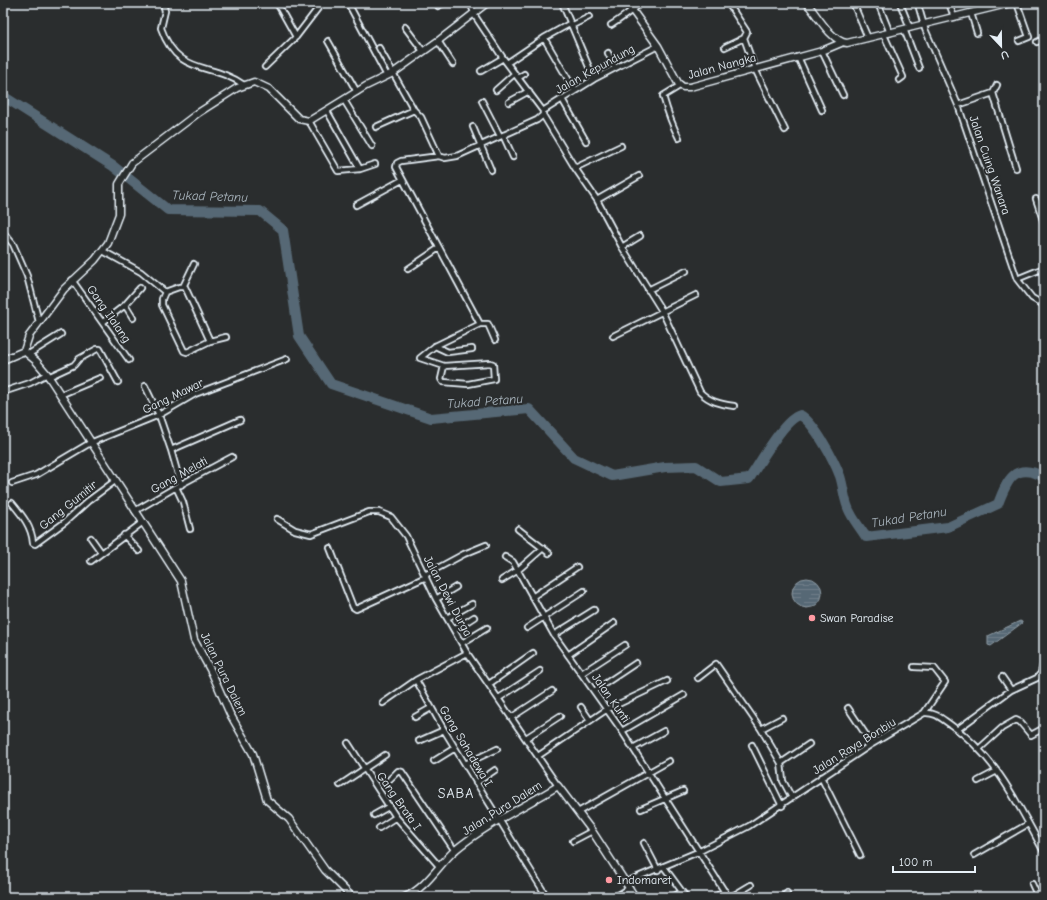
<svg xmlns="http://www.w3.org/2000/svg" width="1047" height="900" viewBox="0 0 1047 900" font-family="'Comic Neue',sans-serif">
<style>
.water{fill:url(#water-rules);stroke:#919fa9}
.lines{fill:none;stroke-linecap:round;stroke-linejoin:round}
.river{stroke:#576874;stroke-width:10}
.street-casing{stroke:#e8f1f8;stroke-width:8}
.secondary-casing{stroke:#e8f1f8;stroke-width:9}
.street{stroke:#2a2d2e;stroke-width:4.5}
.secondary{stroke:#2a2d2e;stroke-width:6}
.poi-dot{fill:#ff9aa2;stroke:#2a2d2e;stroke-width:1.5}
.labels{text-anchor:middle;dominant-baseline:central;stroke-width:4;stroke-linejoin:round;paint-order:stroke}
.street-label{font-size:12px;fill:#e8f1f8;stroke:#2a2d2e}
.poi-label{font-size:12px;fill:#e8f1f8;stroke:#2a2d2e;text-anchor:start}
.water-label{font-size:13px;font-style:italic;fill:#aebac3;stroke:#2a2d2e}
.quarter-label{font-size:14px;letter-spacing:1px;fill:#e8f1f8;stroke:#2a2d2e}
</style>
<defs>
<pattern id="water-rules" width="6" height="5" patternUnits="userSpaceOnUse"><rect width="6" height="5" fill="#576874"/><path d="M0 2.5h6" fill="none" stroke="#6f7e89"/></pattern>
</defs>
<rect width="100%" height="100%" fill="#2a2d2e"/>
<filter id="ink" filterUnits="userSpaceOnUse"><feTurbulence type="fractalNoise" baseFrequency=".025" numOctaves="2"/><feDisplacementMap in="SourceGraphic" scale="8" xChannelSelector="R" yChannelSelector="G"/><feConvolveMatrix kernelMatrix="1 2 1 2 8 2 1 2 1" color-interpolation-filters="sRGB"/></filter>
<g filter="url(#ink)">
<!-- water -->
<path class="water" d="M792 593a15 15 0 1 1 30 0a15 15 0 1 1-30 0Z
M1020 621 1022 622V623L991 646 988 645V636Z"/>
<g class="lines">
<!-- river -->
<path class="river" d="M3 96 113 166 168 210 260 211 283 230 299 336 331 384 431 418 529 409 574 458 612 476 665 467 696 466 721 482 749 479C760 463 784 419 800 415 814 422 834 460 840 476 844 488 844 503 851 514 855 522 861 529 866 537L948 527 998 504C1007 480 1015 461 1044 477"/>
<defs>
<path id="street" d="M163 3 165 11 161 28C178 77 210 61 244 85
M277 3 296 37
M348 3 387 76
M470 3 474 12
M562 3 594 79
M728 3 747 32 744 38 755 69 785 130
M853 3 868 38
M878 3 890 33
M900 3 910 28
M949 3 954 17
M1017 3 1029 37 1019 41
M1043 3 1044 6
M438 6 444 3
M919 8 925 29 958 105 1017 279 1032 298 1044 305
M473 13 503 58 543 111V115L537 120 457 156 445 158 439 156 401 161 397 163 396 167 480 324H488L495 340
M971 13 977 33
M573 25 589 17
M611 25C623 18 631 10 642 3
M405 27 423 51
M904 29 919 68
M884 35 903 77 899 80
M544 38 571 23
M328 41 357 92
M438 41 453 64
M1037 42 1044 39
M725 47 744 38
M379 48 414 110 421 117 439 156
M822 51 843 95
M608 53 615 68
M798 57 822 110
M507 63 544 38 575 91
M265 67 296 37 322 3
M481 71 503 58
M518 78 524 74
M496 90 514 74
M993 93 997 85
M562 99 586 141
M344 100 372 146
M482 101 500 136
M509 102 529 91
M958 105 993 93 1016 168
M327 111 360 169
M543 111 594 79 658 46
M543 115 575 168 597 200 622 247 662 311 700 392C710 402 721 404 734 406
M309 121 338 171 360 169 375 164
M376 127 414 110
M473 127 491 170
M503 135 513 157
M679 138C672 125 667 110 663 96L681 85
M575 168 621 146
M1036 199 1044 223
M597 200 639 176
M356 205 402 180
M3 232 13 244 27 276 39 322
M622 247 640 236
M103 251 141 272 165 292
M408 269 439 248
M1017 279 1044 268
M72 280 129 360
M183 287 194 264
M648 290 686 271
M125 305 133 318
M103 322 125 305 140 288
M613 336 696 295
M210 341 185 287H179L165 292 162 299V305L184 351 187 352 210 341 226 337
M435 346 448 352 472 349
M29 354 61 334
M444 366 441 379 443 382 468 384 494 379 493 364 490 363 444 366 420 358 435 346 480 324
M48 377 74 365 79 359 97 349H100L118 382
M145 386 159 415 171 450
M3 392 30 383 47 374
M60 395 100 378
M12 483 36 475 90 443 159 415 195 394 287 359
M181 485 171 450 240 420
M176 487 183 502 190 529
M12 503C22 515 32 527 33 543L35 544 65 522 88 501 115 481
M135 511 176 487 232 457
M277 519 295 530 311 534 369 512H379L391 517 406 536 436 599 467 653 558 786
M518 529 549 553
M124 535 139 551
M91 538 101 552
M330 548 353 607 356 609 426 577
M505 557 513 562 554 635 622 731 728 897
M91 561 143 522
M425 575 464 554 486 545
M502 580 518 570 543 548
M532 597 577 567
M436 599 456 587
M447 618 472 604
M527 628 584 591
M454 630 474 617
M554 635 594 610
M462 643 487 628
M568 655 614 623
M914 667 934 668 945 682 924 713
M582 673 625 645
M1002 677 1011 690
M698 678 716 664 761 729 781 763 783 781 792 798
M416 680 444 730 547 897
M489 684 533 653
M594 691 636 663
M499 698 540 671
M383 703 416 680 467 653
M581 707 590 720
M848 708 872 744
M415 717 431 708
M512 717 552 691
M761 729 782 718
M958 729 1011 690 1037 678 1041 673 1044 660
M622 731 684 695
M526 738 560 716
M419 741 444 730
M348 743 396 817 439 866
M752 745 782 806
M633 748 664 731
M980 748 1002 728 1016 720 1020 722 1031 735 1044 728
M538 756 606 710 667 681
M434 761 455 748
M781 763 809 744
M465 764 497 749
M821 777 860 855
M390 779 398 771 402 772 455 851
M978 781 997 771
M476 783 495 770
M340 785 385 755
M641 809 683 791
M578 812 669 761
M374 815 390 806
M379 828 396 817
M573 841 592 831
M644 843 658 870
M974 855 1028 824
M664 867 686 897
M626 882 700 851 749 826 872 744 924 713C936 712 942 719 951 725 996 756 1019 806 1044 852
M1032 884 1038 897
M615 897 630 888
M672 897 682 892
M715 897 725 891
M731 897 751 885
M782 897 787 893"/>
<path id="secondary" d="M627 3 658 46 678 83 683 87H690L822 51 841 43
M807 3C816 14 832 42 847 43L1011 3
M24 351 29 336 64 289 95 260 108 243 119 214V184L132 163 198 113 237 88 254 82 269 89 299 119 309 121 366 86 393 73 438 41 487 3
M24 351 36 361 47 374 181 581 194 640 212 673 230 714 253 754 267 800 289 819 325 870 352 897
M3 360 24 351
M405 897C426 888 438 866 454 851 485 825 524 807 558 786L592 831 635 897"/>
</defs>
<!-- street casing -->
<use href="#street" class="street-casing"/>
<!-- secondary casing -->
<use href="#secondary" class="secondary-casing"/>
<!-- street -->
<use href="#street" class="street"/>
<!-- secondary -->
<use href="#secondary" class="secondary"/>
</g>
</g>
<!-- markers -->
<g class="poi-dot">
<circle cx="812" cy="618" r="4"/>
<circle cx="609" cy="880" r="4"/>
</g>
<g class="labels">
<!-- street labels -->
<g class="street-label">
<text transform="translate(722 66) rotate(-15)">Jalan Nangka</text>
<text transform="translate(595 69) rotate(-29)">Jalan Kepundung</text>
<text transform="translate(990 165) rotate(71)">Jalan Cuing Wanara</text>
<text transform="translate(109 314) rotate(55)">Gang Ilalang</text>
<text transform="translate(173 396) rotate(-26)">Gang Mawar</text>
<text transform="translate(179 475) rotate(-29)">Gang Melati</text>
<text transform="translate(68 505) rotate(-39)">Gang Gumitir</text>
<text transform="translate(448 596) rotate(62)">Jalan Dewi Durga</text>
<text transform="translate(224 674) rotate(64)">Jalan Pura Dalem</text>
<text transform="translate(611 698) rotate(55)">Jalan Kunti</text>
<text transform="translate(466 746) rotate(59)">Gang Sahadewa I</text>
<text transform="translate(854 746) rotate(-32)">Jalan Raya Bonbiu</text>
<text transform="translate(399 801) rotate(55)">Gang Brata I</text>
<text transform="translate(502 808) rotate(-32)">Jalan Pura Dalem</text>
</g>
<!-- poi labels -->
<g class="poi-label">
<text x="820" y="618">Swan Paradise</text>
<text x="617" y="880">Indomaret</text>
</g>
<!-- water labels -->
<g class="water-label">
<text transform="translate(210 196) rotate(2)">Tukad Petanu</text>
<text transform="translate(485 401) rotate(-4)">Tukad Petanu</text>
<text transform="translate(909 517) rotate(-9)">Tukad Petanu</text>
</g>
<!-- quarter labels -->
<g class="quarter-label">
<text x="456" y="793">SABA</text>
</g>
</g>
<!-- margin -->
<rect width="1047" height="900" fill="none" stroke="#2a2d2e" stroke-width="16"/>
<rect x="8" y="8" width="1031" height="884" fill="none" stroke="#e8f1f8" stroke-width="1.5" filter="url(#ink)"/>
<!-- north arrow -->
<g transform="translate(1001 46) rotate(158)" stroke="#2a2d2e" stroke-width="3" paint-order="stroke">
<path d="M0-3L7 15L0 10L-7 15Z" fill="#e8f1f8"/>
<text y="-6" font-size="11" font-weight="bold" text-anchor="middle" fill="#e8f1f8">U</text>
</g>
<!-- scale -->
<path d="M893 866v6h82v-6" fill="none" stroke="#e8f1f8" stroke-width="2"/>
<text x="899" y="866" font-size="12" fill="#e8f1f8" stroke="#2a2d2e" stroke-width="3" paint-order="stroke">100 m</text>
</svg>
